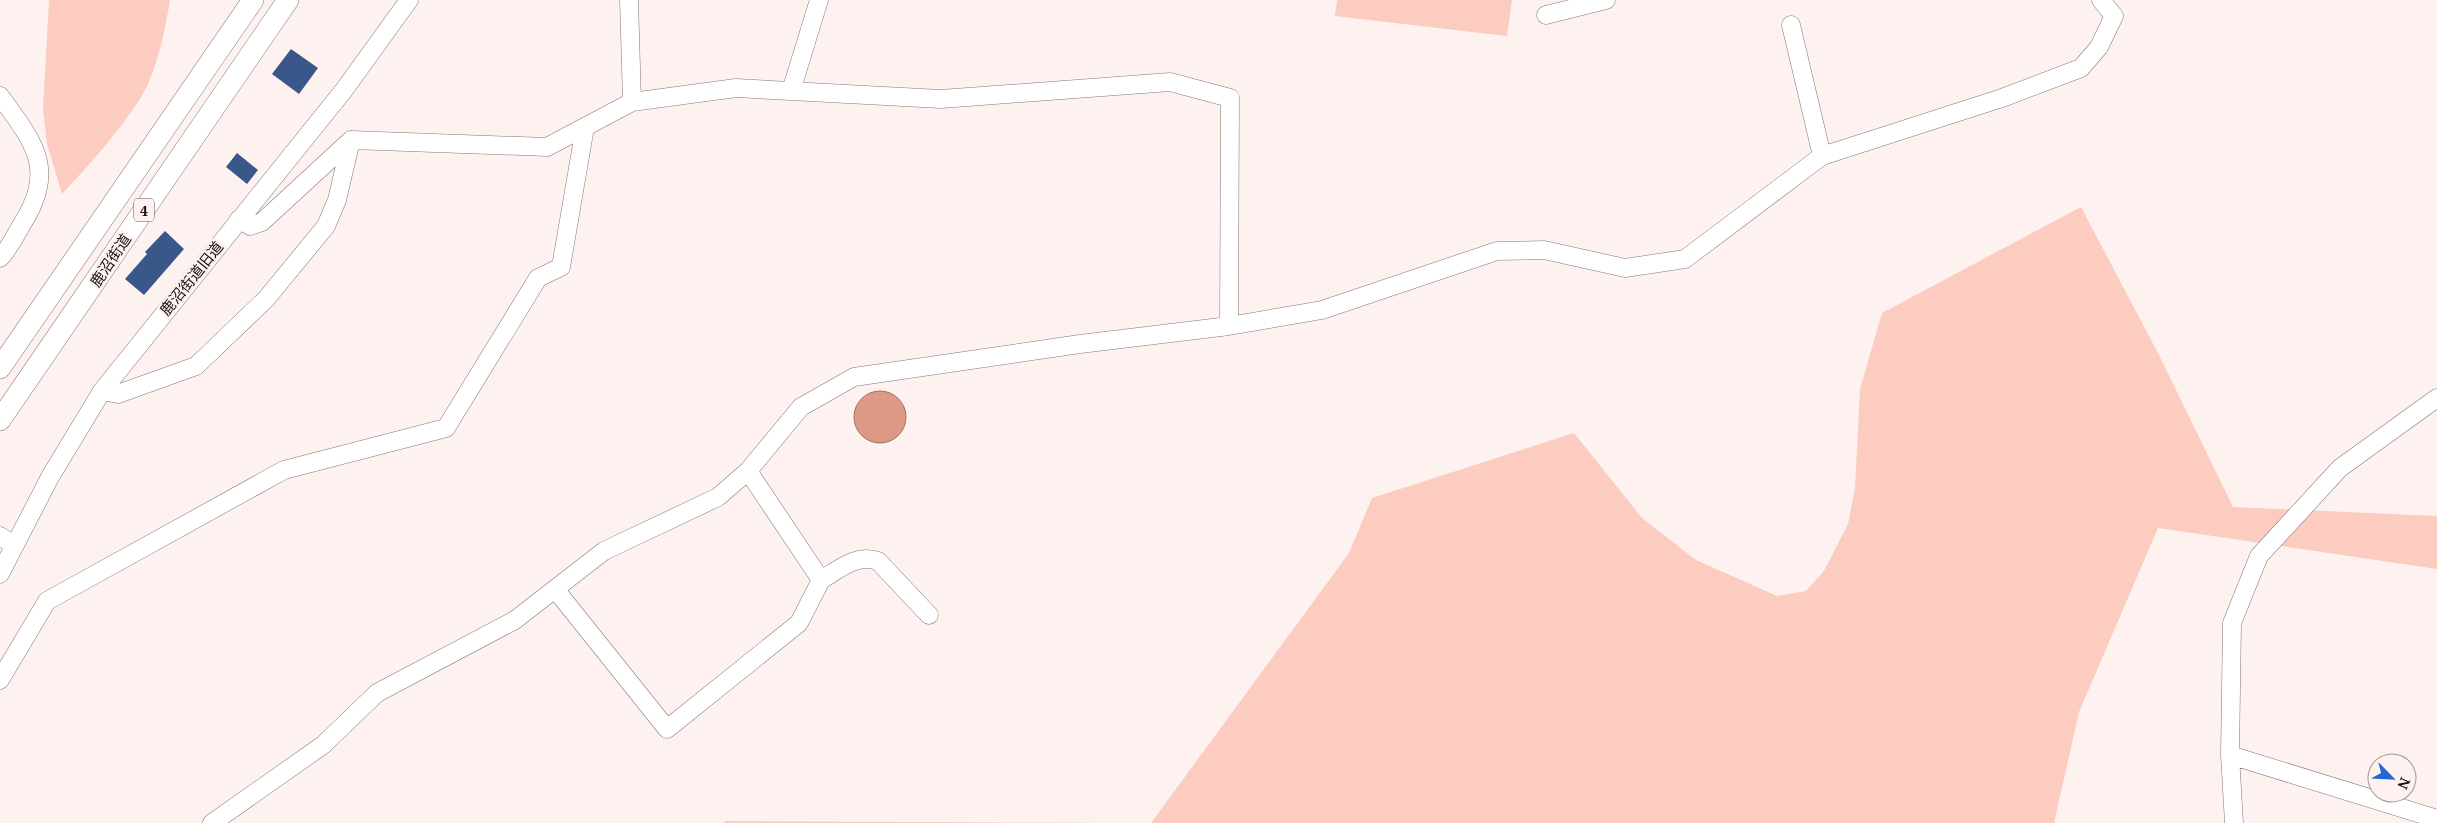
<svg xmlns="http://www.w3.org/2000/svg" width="2437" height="823" viewBox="0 0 2437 823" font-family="'Noto Serif','Noto Sans JP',serif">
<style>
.green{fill:#fbccbf}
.water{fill:#de9986;stroke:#a27063}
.building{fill:#395788}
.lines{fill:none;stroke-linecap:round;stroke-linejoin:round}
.minor-casing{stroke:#867773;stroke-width:19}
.major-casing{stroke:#867773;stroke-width:22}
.minor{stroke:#fff;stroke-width:18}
.major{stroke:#fff;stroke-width:21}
.labels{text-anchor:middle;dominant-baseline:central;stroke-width:5;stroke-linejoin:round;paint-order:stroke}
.shield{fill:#fdf2ef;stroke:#5c5453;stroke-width:1}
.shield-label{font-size:14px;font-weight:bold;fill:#171110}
.street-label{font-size:15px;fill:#171110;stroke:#fdf2ef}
</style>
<rect width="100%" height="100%" fill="#fdf2ef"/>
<!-- green -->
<path class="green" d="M49 0H170C165 31 157 72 140 99 118 133 90 164 62 194L47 144 43 109Z
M1337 0H1512L1507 36 1335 16Z
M2081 207 2160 357 2233 507 2437 516V569L2158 528 2079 712 2054 823H1151L1349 553 1372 498 1574 433 1642 518 1696 560 1777 596 1806 591 1824 571 1848 524 1855 488 1860 389 1882 313Z
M726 821 1118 823H724Z"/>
<!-- water -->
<path class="water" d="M854 417a26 26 0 1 1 52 0a26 26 0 1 1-52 0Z"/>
<!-- building -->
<path class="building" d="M291 49 318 68 299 94 272 74Z
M237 153 258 170 247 184 226 167Z
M165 231 184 249 144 295 125 279 147 254 145 252Z"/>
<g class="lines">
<defs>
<path id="minor" d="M629 0 632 102
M1546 15 1606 0
M1791 25 1822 156
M791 91 819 0
M0 96C35 144 57 169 21 226 15 236 9 249 0 258
M239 219 250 226 262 222 351 140 547 147 632 102 736 88 941 99 1170 82 1230 98 1229 326
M102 391 118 394 196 366 266 299 326 226 337 200 351 140
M748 471 821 580C838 570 857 553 878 561L929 615
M0 536 13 545
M0 574 50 477 102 391 344 90 409 0
M555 589 667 729 799 623 821 580
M0 680 47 601 284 470 446 428 538 278 561 267 585 127
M2230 755 2437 819
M212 823 323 745 377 693 515 620 604 551 718 497 748 471 801 407 854 377 1080 344 1229 326 1322 310 1497 251 1544 250 1625 268 1685 259 1822 156 2002 98 2081 68 2099 47 2114 16 2101 0
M2234 823 2230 755 2232 623 2259 556 2340 468 2437 398"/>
<path id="major" d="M0 368 253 0
M0 420 288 0"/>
</defs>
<!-- minor casing -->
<use href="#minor" class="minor-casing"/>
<!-- major casing -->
<use href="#major" class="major-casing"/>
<!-- minor -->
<use href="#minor" class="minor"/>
<!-- major -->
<use href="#major" class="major"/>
</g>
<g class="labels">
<!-- shield labels -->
<rect class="shield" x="134" y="198.5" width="20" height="23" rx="4"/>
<g class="shield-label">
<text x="144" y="210">4</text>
</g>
<!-- street labels -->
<g class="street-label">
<text transform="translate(110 260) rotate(-56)">鹿沼街道</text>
<text transform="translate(191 278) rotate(-51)">鹿沼街道旧道</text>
</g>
</g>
<!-- north arrow -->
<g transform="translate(2392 778) rotate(114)"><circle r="24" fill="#fdf2ef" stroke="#a19896"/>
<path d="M0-4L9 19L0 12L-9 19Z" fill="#2367d3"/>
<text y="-8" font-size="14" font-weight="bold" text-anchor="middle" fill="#171110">N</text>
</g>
</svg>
